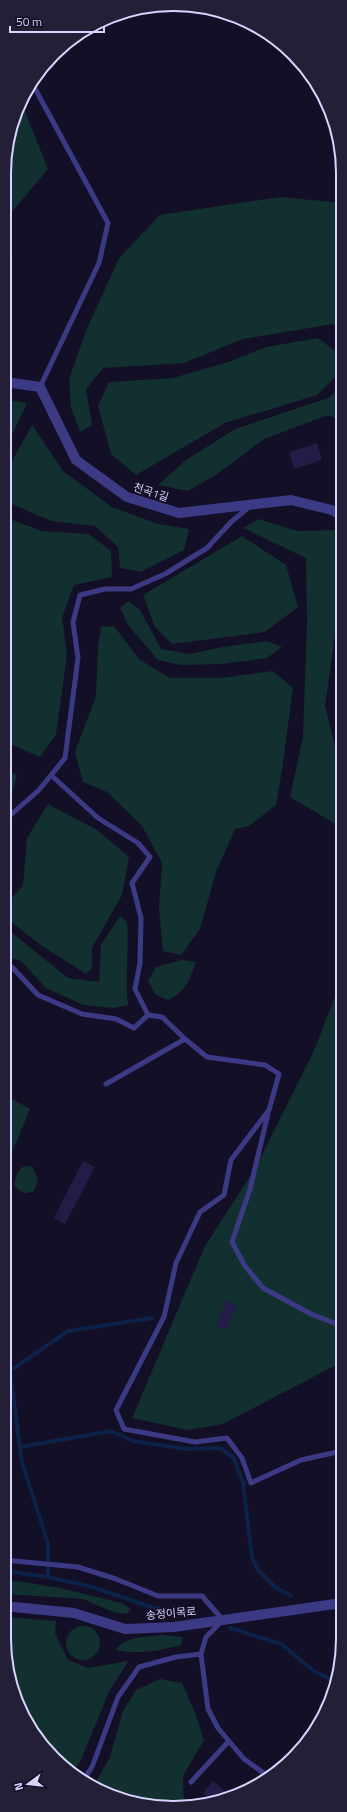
<svg xmlns="http://www.w3.org/2000/svg" width="347" height="1812" viewBox="0 0 347 1812" font-family="'Titillium Web','Noto Sans KR',sans-serif">
<style>
.green{fill:#12302f}
.lines{fill:none;stroke-linecap:round;stroke-linejoin:round}
.stream{stroke:#0c2248;stroke-width:4}
.building{fill:#241b47}
.lane{stroke:#3d3a85;stroke-width:5}
.street{stroke:#3d3a85;stroke-width:10}
.labels{text-anchor:middle;dominant-baseline:central;stroke-width:3;stroke-linejoin:round;paint-order:stroke}
.street-label{font-size:11px;fill:#d9d4ff;stroke:#130f26}
.rim{fill:none;stroke:#d9d4ff;stroke-width:2}
</style>
<rect width="100%" height="100%" fill="#130f26"/>
<!-- green -->
<path class="green" d="M22 104 48 169 5 220V152Z
M280 197 343 203 342 334 333 324 243 339 184 363 103 368 86 389 92 425 80 432 71 408 69 379 86 331 119 258 160 215Z
M318 338 339 354 335 377 317 395 225 423 136 475 111 454 98 406 109 382 173 378 225 363 266 347Z
M342 386V421L328 415 264 439 216 475 188 491 158 485 186 460 235 429 328 398Z
M5 399 27 403 5 449Z
M32 425 63 471 112 507 158 524 189 529 184 550 141 572 120 568 118 547 95 526 51 521 5 501V477L8 468Z
M5 517 41 531 89 534 111 551 112 577 74 585 62 617 67 655 56 735 40 757 5 742Z
M259 519 297 531 339 530 342 532V608L338 614 325 706 342 774V828L290 797 303 737 307 623 306 558 243 528Z
M242 536 286 565 298 607 265 632 172 644 155 627 143 595Z
M128 601 140 610 161 649 190 654 222 647 267 641 282 647 267 658 222 664 180 665 158 660 128 625 120 608Z
M114 626 140 660 170 678H222L273 671 293 688 282 770 276 805 249 826 235 829 216 872 200 929 181 955 163 951 159 908 162 863 142 826 107 792 83 782 75 752 96 696 98 647 101 627Z
M5 770 17 775 5 822Z
M48 804 97 830 129 857 122 895 92 948V968L86 974 42 946 11 922 5 906 23 885 27 838Z
M120 916 127 922C129 950 125 977 128 1005L113 1008 83 1005 46 988 21 961 5 957V927L68 978 99 982 101 945Z
M182 960 196 962C190 979 185 993 168 1000L156 995 148 981 156 967Z
M342 979V1362L223 1424 187 1430 132 1418 205 1246 256 1167 313 1053Z
M5 1095 30 1109 4 1172Z
M32 1166 38 1179 34 1191C24 1195 21 1193 14 1185L17 1173 22 1167Z
M4 1252 9 1265V1353L4 1358Z
M4 1579 60 1588 121 1603 131 1609 127 1614 113 1612 83 1599 4 1594Z
M4 1617 56 1621 55 1633 68 1660 88 1668 128 1661 109 1692 80 1762 73 1772 53 1758 17 1703 4 1639Z
M66 1643a17 17 0 1 1 34 0a17 17 0 1 1-34 0Z
M162 1635 183 1637 181 1645C159 1651 138 1655 116 1650 123 1636 148 1637 162 1635Z
M160 1679 182 1683 196 1715 204 1740 183 1776 184 1805 163 1808 108 1795 94 1785 110 1757 123 1711 136 1690Z"/>
<g class="lines">
<!-- stream -->
<path class="stream" d="M20 1447 111 1431 133 1441 186 1449 220 1448 233 1457 243 1482 252 1558 259 1571 274 1586 291 1596
M4 1571 48 1577 89 1586 154 1608 192 1613
M48 1577V1543L22 1463 10 1371 68 1331 152 1318
M230 1628 281 1644 314 1671 335 1682"/>
</g>
<!-- building -->
<path class="building" d="M317 443 322 460 294 469 289 452Z
M83 1161 95 1167 65 1224 54 1218Z
M226 1301 237 1306 226 1330 216 1326Z
M213 1781 231 1797 228 1799 212 1801 203 1793Z"/>
<g class="lines">
<!-- lane -->
<path class="lane" d="M32 83 108 223 99 263 40 387
M52 776 98 818 138 843 150 857 132 883 141 918 140 963 135 989 148 1015
M5 820 39 790 65 758 78 658 73 622 80 595 105 589H131L165 574 207 548 231 522 249 507
M5 968 12 967 38 995 82 1014 116 1019 134 1028 148 1015 162 1017 185 1039 207 1057 265 1065 279 1074 269 1110 231 1160 224 1195 200 1212 176 1263 164 1317 116 1410 124 1429 195 1442 227 1438 242 1458 251 1483 301 1460 342 1451
M106 1084 185 1039
M268 1114 250 1189 232 1242 245 1266 263 1288 311 1314 342 1326
M4 1560 78 1567 116 1579 158 1596H202L223 1620 206 1637 201 1654 208 1709 218 1728 244 1759 268 1776
M84 1779 92 1767 118 1697 139 1667 176 1657 201 1654
M191 1782 229 1741"/>
<!-- street -->
<path class="street" d="M5 382 40 387 76 460 127 497 179 513 291 500 332 510 342 516
M4 1606 74 1613 125 1629 174 1627 342 1603"/>
</g>
<g class="labels">
<!-- street labels -->
<g class="street-label">
<text transform="translate(151 492) rotate(18)">천곡1길</text>
<text transform="translate(171 1613) rotate(-5)">송정이목로</text>
</g>
</g>
<!-- crop -->
<path d="M0 0H347V1812H0ZM173 11H174A162 162 0 0 1 336 173V1639A162 162 0 0 1 174 1801H173A162 162 0 0 1 11 1639V173A162 162 0 0 1 173 11Z" fill="#231f37" fill-rule="evenodd"/>
<path class="rim" d="M173 11H174A162 162 0 0 1 336 173V1639A162 162 0 0 1 174 1801H173A162 162 0 0 1 11 1639V173A162 162 0 0 1 173 11Z"/>
<!-- north arrow -->
<g transform="translate(28 1784) rotate(255)" stroke="#130f26" stroke-width="3" paint-order="stroke">
<path d="M0-3L7 15L0 10L-7 15Z" fill="#d9d4ff"/>
<text y="-6" font-size="11" font-weight="bold" text-anchor="middle" fill="#d9d4ff">N</text>
</g>
<!-- scale -->
<path d="M10 26v6h94v-6" fill="none" stroke="#d9d4ff" stroke-width="2"/>
<text x="16" y="26" font-size="12" fill="#d9d4ff" stroke="#130f26" stroke-width="3" paint-order="stroke">50 m</text>
</svg>
